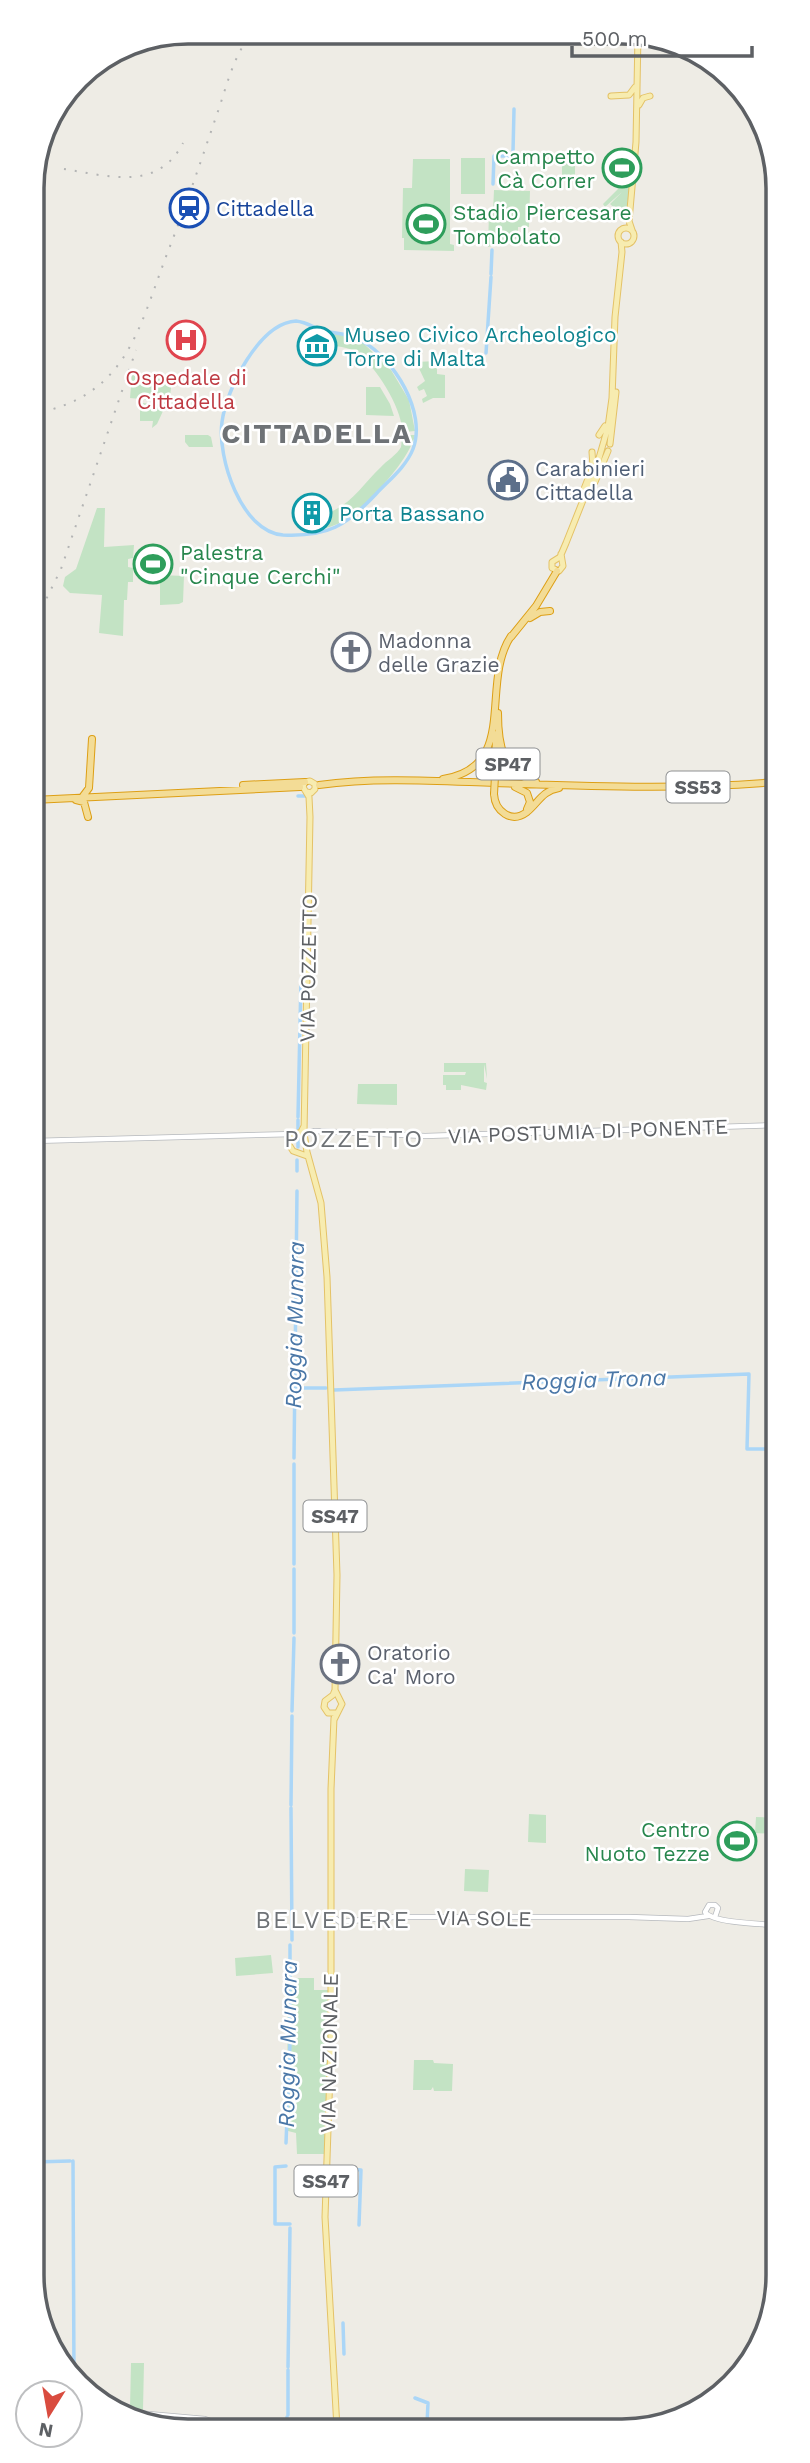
<svg xmlns="http://www.w3.org/2000/svg" width="810" height="2463" viewBox="0 0 810 2463" font-family="'Work Sans',sans-serif">
<style>
.green{fill:#c3e3c4}
.lines{fill:none;stroke-linecap:round;stroke-linejoin:round}
.stream{stroke:#abd6f7;stroke-width:2}
.canal{stroke:#abd6f7;stroke-width:3.5}
.secondary-casing{stroke:#b6b9bd;stroke-width:6}
.primary-casing{stroke:#e4c267;stroke-width:7}
.highway-casing{stroke:#dd9f15;stroke-width:8}
.secondary{stroke:#fff;stroke-width:4.5}
.primary{stroke:#f7ecb0;stroke-width:5}
.highway{stroke:#f3dc96;stroke-width:6}
.rail{stroke:#b3b4b4;stroke-width:2;stroke-dasharray:2 9;stroke-linecap:butt}
.highway-bridge-casing{stroke:#dd9f15;stroke-width:8;stroke-linecap:butt}
.highway-bridge{stroke:#f3dc96;stroke-width:6}
.labels{text-anchor:middle;dominant-baseline:central;stroke-width:5;stroke-linejoin:round;paint-order:stroke}
.shield{fill:#fff;stroke:#8e9092;stroke-width:2}
.shield-label{font-size:19px;font-weight:bold;fill:#5d6064}
.leisure-label{font-size:21px;fill:#27864d;stroke:#fff;text-anchor:end}
.transit-label{font-size:21px;fill:#164399;stroke:#fff;text-anchor:start}
.culture-label{font-size:21px;fill:#0d838f;stroke:#fff;text-anchor:start}
.health-label{font-size:21px;fill:#be3a42;stroke:#fff}
.service-label{font-size:21px;fill:#4e5e75;stroke:#fff;text-anchor:start}
.worship-label{font-size:21px;fill:#5b616d;stroke:#fff;text-anchor:start}
.street-label{font-size:21px;fill:#5d6064;stroke:#fff}
.water-label{font-size:23px;font-style:italic;fill:#4a77a7;stroke:#fff}
.quarter-label{font-size:24px;letter-spacing:2px;fill:#6e7276;stroke:#fff}
.district-label{font-size:28px;font-weight:bold;letter-spacing:2px;fill:#6e7276;stroke:#fff}
.rim{fill:none;stroke:#5d6064;stroke-width:3.5}
</style>
<rect width="100%" height="100%" fill="#eeece5"/>
<!-- green -->
<path class="green" d="M562 150 575 164V180L562 179Z
M461 158H485V194H461Z
M413 159H450V244L454 245V251L404 250V238H402L403 188H412Z
M626 173 627 181 628 173H632L626 212H619L610 204 622 192 605 207 603 204 624 183 623 187 626 189 627 184 621 178Z
M494 190 530 191 529 227H518V238L488 247 489 212H493Z
M322 331 359 339 391 370 409 400 415 431 405 432V429H402C401 407 376 366 357 353 350 347 334 346 325 344Z
M437 361V374L445 375V398H433L423 403 422 399 427 396 424 389 419 391 417 387 425 381 416 362Z
M132 374 140 377 172 380 170 396 157 424 152 428 153 421H140V403L159 404 160 401 130 398Z
M366 387H380L390 404 394 416 366 415Z
M185 435H208L211 437 213 447H189L185 442Z
M402 435H415C410 459 367 506 345 520 336 526 325 528 314 531L315 516C347 512 360 487 381 467 386 461 398 454 401 447 402 443 401 439 402 435Z
M97 508H105L104 547 134 545 133 558 128 559V567L133 568V582H128L127 600H124L123 636 99 633 102 595 70 593 63 586 65 577 76 569Z
M160 575 184 576 183 602 179 604 160 605Z
M444 1063H486L487 1079 484 1064V1082L487 1083 486 1090 461 1085V1090H446V1085H443V1075H465L466 1072H444Z
M358 1084H397V1105L357 1104Z
M529 1814 546 1815V1843L528 1842Z
M756 1817 778 1818V1834L755 1833Z
M465 1869 489 1870 488 1892 464 1891Z
M271 1955 273 1973 236 1976 235 1958Z
M287 1973 290 1978H314V1990H329L325 2154H297L296 2133 288 2131Z
M414 2060H433L434 2063 453 2064 452 2091H434L433 2087 431 2090H413Z
M131 2363H144L143 2410 130 2408Z"/>
<g class="lines">
<!-- stream -->
<path class="stream" d="M89 68 98 69"/>
<!-- canal -->
<path class="canal" d="M513 152 514 109
M493 184 494 156H512
M491 274 492 250
M296 321C306 322 313 327 321 330 335 334 350 333 362 341 394 359 427 412 413 449 406 467 388 481 376 494 346 526 328 537 283 535 241 532 217 457 222 422 226 390 259 323 296 321Z
M486 353 491 277
M298 796H306
M303 952 305 925
M298 1117 301 979
M298 1129V1120
M298 1138V1147
M297 1171V1160
M295 1388H326
M334 1390 749 1374 747 1449H777
M294 1458 297 1191
M294 1464V1564
M294 1633V1569
M292 1711 294 1638
M291 1805 292 1716
M291 1808 292 1940
M286 2143 290 2043V1945
M73 2161 74 2380
M34 2162 70 2161
M286 2166 275 2167V2224H290
M349 2169 361 2170 359 2225
M343 2323 344 2354
M288 2367 290 2228
M415 2398 428 2403 427 2424
M288 2415V2370
M287 2428V2417"/>
<defs>
<path id="secondary" d="M302 1134 315 1131 425 1136 777 1125
M33 1141 295 1134
M331 1915 340 1922 395 1917H629L688 1919 708 1916
M715 1917 718 1908 715 1905H709L705 1912C712 1923 762 1924 778 1925
M126 2412 205 2419 230 2428"/>
<path id="primary" d="M611 96 629 95 635 87
M639 105 643 98 650 96
M618 236a8 8 0 1 1 16 0a8 8 0 1 1-16 0Z
M632 230 629 221 636 142 638 34
M599 435 605 426
M610 444 616 392
M595 482 608 451
M582 494 593 466 592 452
M561 554 563 566 559 571 552 568V562L560 557 566 543 597 465 608 427 612 398 615 317 622 252 621 242
M307 792 311 793 315 789V784L310 781 305 782 303 787 309 797 310 817 304 1133 307 1152 321 1203 327 1277 337 1575 335 1690 342 1704 334 1720
M304 1126 301 1132 290 1137 288 1143 293 1151 307 1156
M335 1690 333 1695 325 1701 324 1707 328 1713H337
M334 1718 331 1789V2042L325 2217 337 2428"/>
<path id="highway" d="M530 618 540 612 550 611
M511 637 536 606 557 571
M498 713C498 742 502 775 536 782
M495 776 496 734
M443 779C520 767 479 684 511 636
M243 785 305 782
M319 785C377 777 436 781 494 783 588 786 682 790 776 782
M515 787 527 793 530 802 527 809
M494 794C495 811 511 824 527 812 539 802 542 791 559 788
M83 796 89 788 92 739
M33 800 300 787
M76 800 84 802 88 817"/>
</defs>
<!-- secondary casing -->
<use href="#secondary" class="secondary-casing"/>
<!-- primary casing -->
<use href="#primary" class="primary-casing"/>
<!-- highway casing -->
<use href="#highway" class="highway-casing"/>
<!-- secondary -->
<use href="#secondary" class="secondary"/>
<!-- primary -->
<use href="#primary" class="primary"/>
<!-- highway -->
<use href="#highway" class="highway"/>
<!-- rail -->
<path class="rail" d="M64 169C108 176 158 192 183 143
M32 414C127 397 138 330 167 254 185 208 201 161 217 114 227 86 233 55 253 32
M32 628 61 569 136 350"/>
<defs>
<path id="highway-bridge" d="M494 794 495 776"/>
</defs>
<!-- highway-bridge casing -->
<use href="#highway-bridge" class="highway-bridge-casing"/>
<!-- highway-bridge -->
<use href="#highway-bridge" class="highway-bridge"/>
</g>
<!-- icons -->
<defs>
<symbol id="stadium-ring" viewBox="-11 -11 22 22"><circle r="9.5" fill="#fff" stroke="#2e9e5b" stroke-width="1.5"/><path d="M0-5a6.5 5 0 1 0 0 10a6.5 5 0 1 0 0-10ZM-3.5-1.8h7v3.6h-7Z" fill="#2e9e5b"/></symbol>
<symbol id="station-ring" viewBox="-11 -11 22 22"><circle r="9.5" fill="#fff" stroke="#1a4fb4" stroke-width="1.5"/><path d="M-3-6H3Q5-6 5-4V2Q5 4 3 4L4.5 6H3L1.5 4h-3L-3 6H-4.5L-3 4Q-5 4-5 2V-4Q-5-6-3-6ZM-3.5-4v3h7v-3ZM-3.5 1v1.5H-2V1ZM2 1v1.5H3.5V1Z" fill="#1a4fb4"/></symbol>
<symbol id="hospital-ring" viewBox="-11 -11 22 22"><circle r="9.5" fill="#fff" stroke="#e0444e" stroke-width="1.5"/><path d="M-5-5h3v3.5h4V-5h3V5h-3V1.5h-4V5h-3Z" fill="#e0444e"/></symbol>
<symbol id="museum-ring" viewBox="-11 -11 22 22"><circle r="9.5" fill="#fff" stroke="#0f9aa8" stroke-width="1.5"/><path d="M0-6L6-3V-2H-6V-3ZM-5-1h2V3h-2ZM-1-1h2V3h-2ZM3-1h2V3H3ZM-6 4H6V6H-6Z" fill="#0f9aa8"/></symbol>
<symbol id="civic-ring" viewBox="-11 -11 22 22"><circle r="9.5" fill="#fff" stroke="#5c6f8a" stroke-width="1.5"/><path d="M-.6-6.5H3V-4.5H.6V-3L4-1V1h2V6H-6V1h2V-1L-.6-3ZM-1.2 2.5V6h2.4V2.5Z" fill="#5c6f8a"/></symbol>
<symbol id="building-ring" viewBox="-11 -11 22 22"><circle r="9.5" fill="#fff" stroke="#0f9aa8" stroke-width="1.5"/><path d="M-4-6H4V6H1V3H-1V6H-4ZM-2.5-4.3h1.7v1.8h-1.7ZM.8-4.3h1.7v1.8H.8ZM-2.5-1h1.7V.8h-1.7ZM.8-1h1.7V.8H.8Z" fill="#0f9aa8"/></symbol>
<symbol id="church-ring" viewBox="-11 -11 22 22"><circle r="9.5" fill="#fff" stroke="#6b7280" stroke-width="1.5"/><path d="M-1.2-6h2.4v3.5h3.3v2.4h-3.3V6h-2.4V-.1h-3.3v-2.4h3.3Z" fill="#6b7280"/></symbol>
</defs>
<g fill-rule="evenodd">
<use href="#stadium-ring" x="600" y="146" width="44" height="44"/>
<use href="#station-ring" x="167" y="186" width="44" height="44"/>
<use href="#stadium-ring" x="404" y="202" width="44" height="44"/>
<use href="#hospital-ring" x="164" y="318" width="44" height="44"/>
<use href="#museum-ring" x="295" y="324" width="44" height="44"/>
<use href="#civic-ring" x="486" y="458" width="44" height="44"/>
<use href="#building-ring" x="290" y="491" width="44" height="44"/>
<use href="#stadium-ring" x="131" y="542" width="44" height="44"/>
<use href="#church-ring" x="329" y="630" width="44" height="44"/>
<use href="#church-ring" x="318" y="1642" width="44" height="44"/>
<use href="#stadium-ring" x="715" y="1819" width="44" height="44"/>
</g>
<g class="labels">
<!-- shield labels -->
<g class="shield">
<rect x="476.5" y="748.5" width="63" height="31" rx="5"/>
<rect x="666.5" y="771.5" width="63" height="31" rx="5"/>
<rect x="303.5" y="1500.5" width="63" height="31" rx="5"/>
<rect x="294.5" y="2165.5" width="63" height="31" rx="5"/>
</g>
<g class="shield-label">
<text x="508" y="764">SP47</text>
<text x="698" y="787">SS53</text>
<text x="335" y="1516">SS47</text>
<text x="326" y="2181">SS47</text>
</g>
<!-- leisure labels -->
<g class="leisure-label">
<text x="595" y="156">Campetto<tspan x="595" dy="24">Cà Correr</tspan></text>
<text x="453" y="212" text-anchor="start">Stadio Piercesare<tspan x="453" dy="24">Tombolato</tspan></text>
<text x="180" y="552" text-anchor="start">Palestra<tspan x="180" dy="24">"Cinque Cerchi"</tspan></text>
<text x="710" y="1829">Centro<tspan x="710" dy="24">Nuoto Tezze</tspan></text>
</g>
<!-- transit labels -->
<g class="transit-label">
<text x="216" y="208">Cittadella</text>
</g>
<!-- culture labels -->
<g class="culture-label">
<text x="344" y="334">Museo Civico Archeologico<tspan x="344" dy="24">Torre di Malta</tspan></text>
<text x="339" y="513">Porta Bassano</text>
</g>
<!-- health labels -->
<g class="health-label">
<text x="186" y="377">Ospedale di<tspan x="186" dy="24">Cittadella</tspan></text>
</g>
<!-- service labels -->
<g class="service-label">
<text x="535" y="468">Carabinieri<tspan x="535" dy="24">Cittadella</tspan></text>
</g>
<!-- worship labels -->
<g class="worship-label">
<text x="378" y="640">Madonna<tspan x="378" dy="24">delle Grazie</tspan></text>
<text x="367" y="1652">Oratorio<tspan x="367" dy="24">Ca' Moro</tspan></text>
</g>
<!-- street labels -->
<g class="street-label">
<text transform="translate(308 968) rotate(-89)">VIA POZZETTO</text>
<text transform="translate(588 1131) rotate(-2)">VIA POSTUMIA DI PONENTE</text>
<text transform="translate(484 1918) rotate(1)">VIA SOLE</text>
<text transform="translate(329 2053) rotate(-89)">VIA NAZIONALE</text>
</g>
<!-- water labels -->
<g class="water-label">
<text transform="translate(295 1325) rotate(-89)">Roggia Munara</text>
<text transform="translate(594 1380) rotate(-2)">Roggia Trona</text>
<text transform="translate(288 2044) rotate(-89)">Roggia Munara</text>
</g>
<!-- quarter labels -->
<g class="quarter-label">
<text x="354" y="1139">POZZETTO</text>
<text x="333" y="1920">BELVEDERE</text>
</g>
<!-- district labels -->
<g class="district-label">
<text x="317" y="433">CITTADELLA</text>
</g>
</g>
<!-- crop -->
<path d="M0 0H810V2463H0ZM188 44H622A144 144 0 0 1 766 188V2275A144 144 0 0 1 622 2419H188A144 144 0 0 1 44 2275V188A144 144 0 0 1 188 44Z" fill="#fff" fill-rule="evenodd"/>
<path class="rim" d="M188 44H622A144 144 0 0 1 766 188V2275A144 144 0 0 1 622 2419H188A144 144 0 0 1 44 2275V188A144 144 0 0 1 188 44Z"/>
<!-- north arrow -->
<g transform="translate(49 2414) rotate(191)"><circle r="33" fill="#ffffff" stroke="#bebfc1" stroke-width="2"/>
<path d="M0-5L12 26L0 18L-12 26Z" fill="#d94c3f"/>
<text y="-10" font-size="19" font-weight="bold" text-anchor="middle" fill="#5d6064">N</text>
</g>
<!-- scale -->
<path d="M572 46v10h180v-10" fill="none" stroke="#5d6064" stroke-width="3.5"/>
<text x="582" y="46" font-size="21" fill="#5d6064" stroke="#ffffff" stroke-width="5" paint-order="stroke">500 m</text>
</svg>
